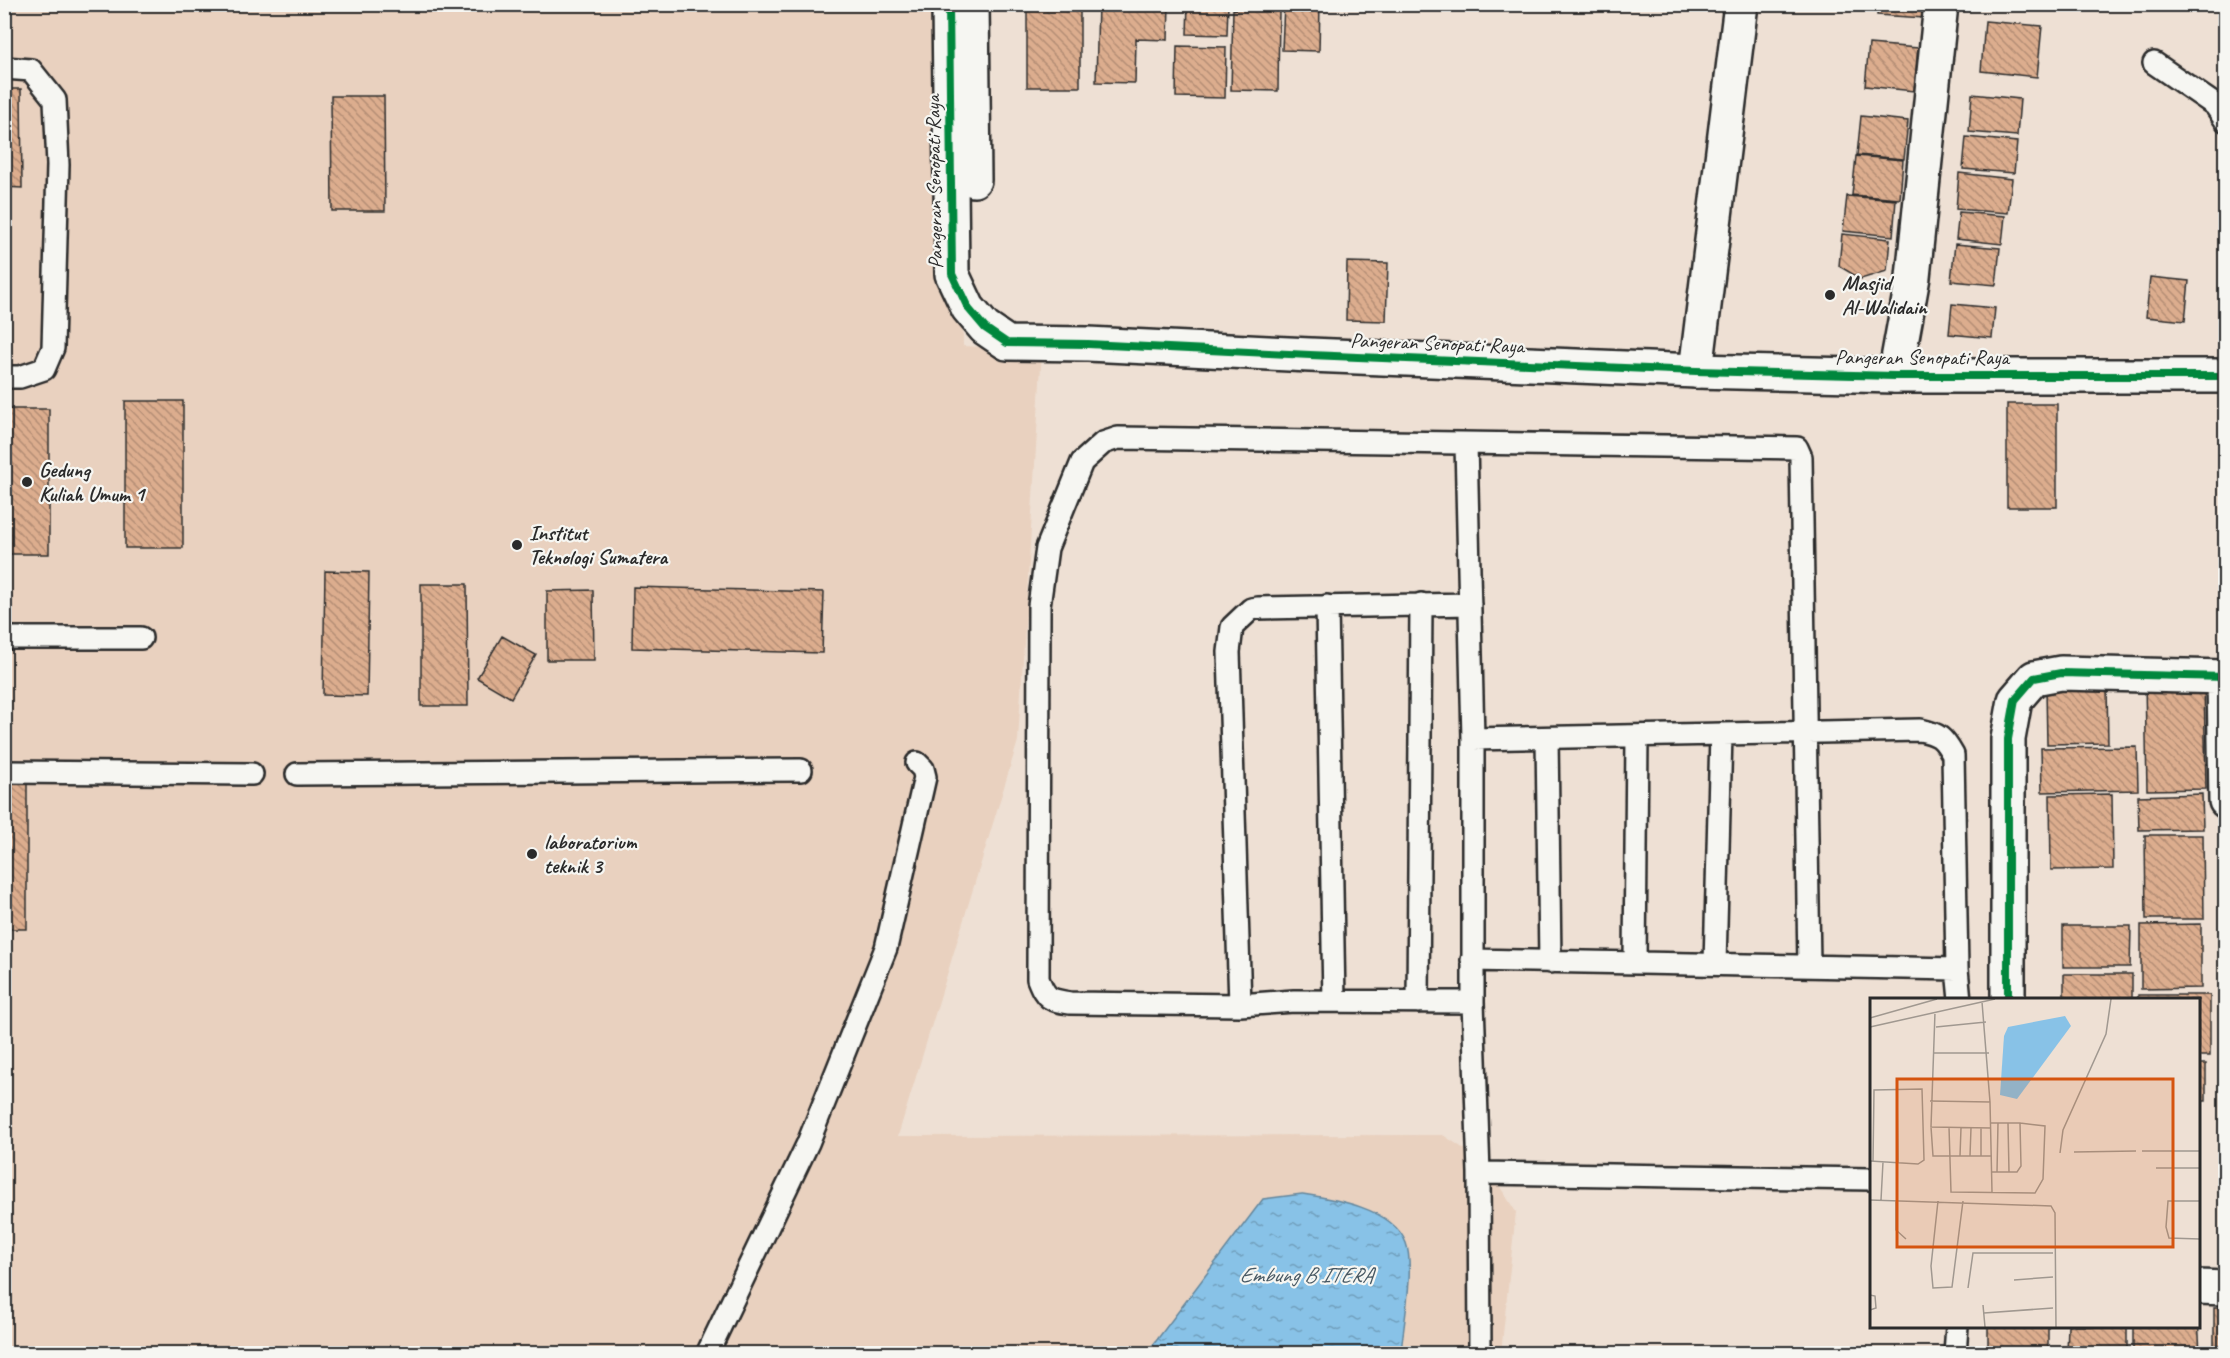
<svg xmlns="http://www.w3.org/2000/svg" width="2230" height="1358" viewBox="0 0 2230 1358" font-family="Caveat,sans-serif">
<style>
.built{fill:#e9d1bf}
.water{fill:url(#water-ripples);stroke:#63869c;stroke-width:1.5}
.building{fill:url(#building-back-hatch);stroke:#2b2b2b;stroke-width:1.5}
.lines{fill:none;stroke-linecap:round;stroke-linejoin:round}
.lane-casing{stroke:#2b2b2b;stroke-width:26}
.street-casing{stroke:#2b2b2b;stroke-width:38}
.secondary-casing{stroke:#2b2b2b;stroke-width:38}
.lane{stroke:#f6f6f2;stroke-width:21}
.street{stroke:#f6f6f2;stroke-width:33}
.secondary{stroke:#f6f6f2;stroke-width:33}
.cycleway-casing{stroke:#f6f6f2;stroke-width:11}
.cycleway{stroke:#00873e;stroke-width:8}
.poi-dot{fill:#2b2b2b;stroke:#f6f6f2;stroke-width:2}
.labels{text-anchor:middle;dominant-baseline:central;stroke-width:4.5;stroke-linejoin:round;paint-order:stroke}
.street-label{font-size:21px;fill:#2b2b2b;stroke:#f6f6f2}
.poi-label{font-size:21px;font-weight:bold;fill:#2b2b2b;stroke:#f6f6f2;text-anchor:start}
.water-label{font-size:22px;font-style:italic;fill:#475863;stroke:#f6f6f2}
.inset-road{fill:none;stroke:#a09890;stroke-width:1.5}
.view{fill:#d5540f;fill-opacity:0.15;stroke:#d5540f;stroke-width:3}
.inset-edge{fill:none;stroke:#2b2b2b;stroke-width:3}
</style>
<defs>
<pattern id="water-ripples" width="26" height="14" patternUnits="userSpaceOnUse" patternTransform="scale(1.5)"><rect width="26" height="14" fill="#88c2e7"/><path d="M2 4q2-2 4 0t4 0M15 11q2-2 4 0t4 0" fill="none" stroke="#6f9ebb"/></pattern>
<pattern id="building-back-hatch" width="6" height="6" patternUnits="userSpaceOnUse" patternTransform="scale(1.5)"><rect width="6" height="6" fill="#dcad8e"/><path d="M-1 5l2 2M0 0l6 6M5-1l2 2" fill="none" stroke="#b38d74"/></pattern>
</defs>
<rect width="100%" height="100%" fill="#eee0d4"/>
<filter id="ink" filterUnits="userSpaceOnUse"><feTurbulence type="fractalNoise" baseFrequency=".0167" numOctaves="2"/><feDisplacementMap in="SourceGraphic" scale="12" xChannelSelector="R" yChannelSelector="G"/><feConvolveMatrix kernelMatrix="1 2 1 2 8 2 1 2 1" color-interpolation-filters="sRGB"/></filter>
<g filter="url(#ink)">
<!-- built -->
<path class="built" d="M5 5H958L963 346 1042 350 1018 741 898 1136 1443 1135 1484 1162 1516 1212 1501 1353 5 1354Z"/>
<!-- water -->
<path class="water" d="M1302 1194C1334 1199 1393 1208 1406 1243 1415 1268 1403 1326 1401 1353H1147L1263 1199Z"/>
<!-- building -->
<path class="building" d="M1027 4H1080V87H1027Z
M1098 4H1169L1168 40 1136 39 1135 83 1096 82Z
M1188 4H1228L1227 35 1187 34Z
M1284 4H1320L1319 51 1282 50Z
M1878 4H1926L1925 18 1877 15Z
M1233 9 1279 10 1278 91 1231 90Z
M1985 21 2042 26 2037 77 1981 71Z
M1869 44 1918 48 1914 91 1865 86Z
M1177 46 1226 47 1225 98 1176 97Z
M4 89H21L22 188 4 187Z
M1972 94 2020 99 2017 136 1969 132Z
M331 96H384L385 211H332Z
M1861 116 1908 121 1904 159 1857 155Z
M1966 137 2017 142 2014 173 1963 169Z
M1856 156 1903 160 1900 199 1852 195Z
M1959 173 2012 179 2008 213 1956 209Z
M1847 196 1896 200 1893 236 1843 231Z
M1959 212 2005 216 2002 244 1956 239Z
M1842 234 1890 239 1887 271 1861 279 1839 266Z
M1955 244 2000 248 1996 285 1951 281Z
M1347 262 1388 263 1386 321 1346 320Z
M2150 277 2189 281 2185 321 2146 317Z
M1952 304 1995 308 1992 338 1949 334Z
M125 401H183V548H125Z
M2007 404H2057V507H2007Z
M4 409H49V554H4Z
M325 571 369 572 367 696 323 695Z
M421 584H467L468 706H421Z
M633 587 824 592 822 653 632 648Z
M593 590 594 660H547V591Z
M502 636 536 655 511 698 477 678Z
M2204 681 2206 789 2147 790 2145 682Z
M2107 687 2108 743 2047 744 2046 688Z
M2137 747 2138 790 2042 792 2041 748Z
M4 784H27V929H4Z
M2112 794 2113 869 2051 870 2050 795Z
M2202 794 2203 829 2139 830 2138 796Z
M2145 835H2203L2204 919H2146Z
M2201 924V988L2141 989V925Z
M2063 926H2131L2130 967H2063Z
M2064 974H2132V1000H2064Z
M2138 995H2210V1056H2198V1000H2138Z
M2198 1064H2206V1101H2198Z
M2214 1308H2226V1354H2214Z
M2198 1317 2200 1354H2133V1326H2198Z
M1988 1326H2048V1354H1988Z
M2068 1326H2127V1354H2067Z"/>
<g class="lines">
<defs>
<path id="lane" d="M2154 63 2215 105 2226 121
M4 68 31 70 55 100 58 165 53 348 44 369 20 377H4
M1466 444 1473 739V1002L1479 1173
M1470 604 1258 608 1251 609 1232 627 1229 652 1240 1005 1294 1001 1473 1002
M1327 606 1334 1001
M4 638H141
M1547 738 1550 962
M1473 739 1920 730C1939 734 1943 737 1953 755L1957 969
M4 772 252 774
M297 774 801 770
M1472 960 1957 969 1960 1000
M1635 963 1637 736
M1715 964 1721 734
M1418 1002 1421 604
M1240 1005 1070 1003C1049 1000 1046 999 1038 979L1039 606 1047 548 1082 462 1103 443 1118 438 1797 448 1801 457 1809 966
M707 1354 808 1143 886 948 925 777 923 769 917 763
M1480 1354 1479 1173 1872 1179
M1955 1354 1957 1326"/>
<path id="street" d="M1696 371 1741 4
M1895 376 1913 277 1941 4
M2224 677 2226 801
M2008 1000V739L2015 700 2034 678 2061 673 2226 677
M2198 1287 2226 1288"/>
<path id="secondary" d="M949 4 952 274 968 308 985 328 1007 343 1088 344 1310 355 1696 371 1895 376H2226
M972 4 974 180"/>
</defs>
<!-- lane casing -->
<use href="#lane" class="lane-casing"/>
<!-- street casing -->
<use href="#street" class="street-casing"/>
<!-- secondary casing -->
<use href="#secondary" class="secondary-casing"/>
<!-- lane -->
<use href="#lane" class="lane"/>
<!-- street -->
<use href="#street" class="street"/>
<!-- secondary -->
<use href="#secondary" class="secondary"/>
<defs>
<path id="cycleway" d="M949 4 952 274 968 308 985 328 1007 343 1088 344 1310 355 1696 371 1895 376H2226
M2008 1000V739L2015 700 2034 678 2061 673 2226 677"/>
</defs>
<!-- cycleway casing -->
<use href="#cycleway" class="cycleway-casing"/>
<!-- cycleway -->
<use href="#cycleway" class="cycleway"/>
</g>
</g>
<!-- markers -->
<g class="poi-dot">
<circle cx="1830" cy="295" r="6"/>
<circle cx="27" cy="482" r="6"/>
<circle cx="517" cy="545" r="6"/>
<circle cx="532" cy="854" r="6"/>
</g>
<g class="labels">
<!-- street labels -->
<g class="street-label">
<text transform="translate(934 182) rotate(-91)">Pangeran Senopati Raya</text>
<text transform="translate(1437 343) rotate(2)">Pangeran Senopati Raya</text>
<text x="1922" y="357">Pangeran Senopati Raya</text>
</g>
<!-- poi labels -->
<g class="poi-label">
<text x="1842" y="283">Masjid<tspan x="1842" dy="24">Al-Walidain</tspan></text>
<text x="39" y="470">Gedung<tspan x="39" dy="24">Kuliah Umum 1</tspan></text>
<text x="529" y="533">Institut<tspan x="529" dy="24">Teknologi Sumatera</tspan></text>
<text x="544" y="842">laboratorium<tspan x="544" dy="24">teknik 3</tspan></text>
</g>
<!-- water labels -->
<g class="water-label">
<text x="1306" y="1275">Embung B ITERA</text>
</g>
</g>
<!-- overview -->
<g transform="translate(1870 998)">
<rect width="330" height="330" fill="#eee0d4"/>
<path d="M195 18 201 28 147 101 130 97 134 38 138 29Z" fill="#88c2e7"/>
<path class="inset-road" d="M65 14 61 129 121 130M0 20 67 1M0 29 125 1M66 29 116 24M63 55H119M27 90 28 165M60 103 120 104 112 4M120 104 122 194M121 125H150L151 168 147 174H121M138 125 139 174M61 129 63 158H121M79 129 81 194 165 195 173 181 175 128 150 125M111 130V158M272 153H330M204 154 266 153M190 155 193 132 236 36 241 1M90 158 91 130M100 158 101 130M0 163 48 166 54 162 52 91 4 92 3 164M286 170H330M127 174 128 125M0 202 181 208 185 215 186 329M11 202 13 164M26 203V232L36 241M68 203 61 268 63 290 82 289 93 203M330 203H298L296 229 299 240 330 241M144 282 183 279M98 290 103 255H183M0 297 5 298 6 310 0 312M113 307 115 329M114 315 183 310"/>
<path class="view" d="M27 81H303V249H27Z"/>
<rect width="330" height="330" class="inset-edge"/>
</g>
<!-- margin -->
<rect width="2230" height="1358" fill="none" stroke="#f6f6f2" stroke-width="24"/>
<rect x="12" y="12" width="2206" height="1334" fill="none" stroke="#2b2b2b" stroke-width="2" filter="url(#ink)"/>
</svg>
